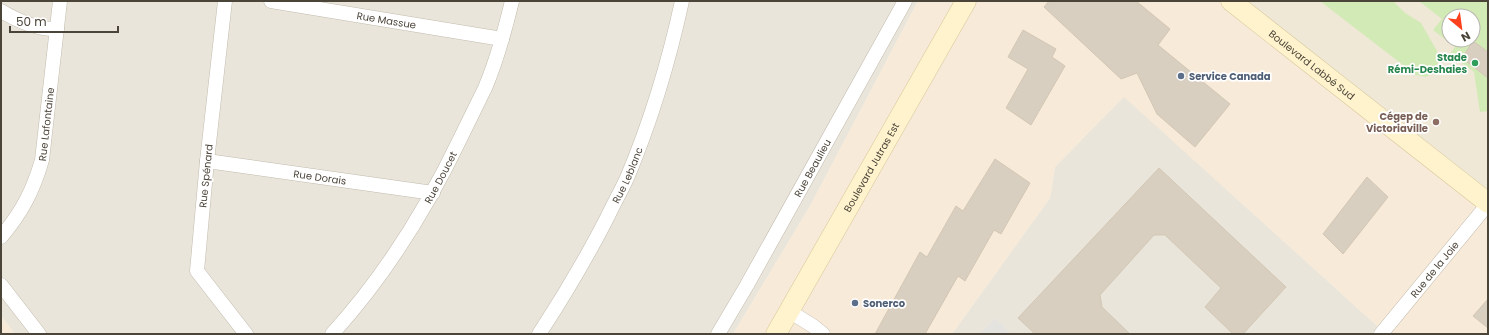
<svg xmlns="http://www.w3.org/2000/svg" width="1489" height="335" viewBox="0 0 1489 335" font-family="Poppins,sans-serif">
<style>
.residential{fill:#eae5da}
.commercial{fill:#f7ead8}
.education{fill:#efe8d6;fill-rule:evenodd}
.green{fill:#d2eab5;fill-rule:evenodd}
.parking{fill:#e5e3e0}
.building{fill:#d8cfc1;stroke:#d3c7b4}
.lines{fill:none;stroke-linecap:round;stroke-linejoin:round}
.minor-casing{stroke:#c2bbae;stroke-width:15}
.secondary-casing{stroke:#d6c79b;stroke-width:21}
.minor{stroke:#fff;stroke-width:14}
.secondary{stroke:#fff3cd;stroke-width:20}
.leisure-dot{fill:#2e9e5b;stroke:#fff;stroke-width:1.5}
.service-dot{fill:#5c6f8a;stroke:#fff;stroke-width:1.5}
.education-dot{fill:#8d6e63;stroke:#fff;stroke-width:1.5}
.labels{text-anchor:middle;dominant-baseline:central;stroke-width:3.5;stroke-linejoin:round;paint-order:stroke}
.street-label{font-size:10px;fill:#4b4439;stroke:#fff}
.leisure-label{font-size:10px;font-weight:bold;fill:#27864d;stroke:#fff;text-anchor:end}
.service-label{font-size:10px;font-weight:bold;fill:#4e5e75;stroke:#fff;text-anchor:start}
.education-label{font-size:10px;font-weight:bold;fill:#785e54;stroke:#fff;text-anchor:end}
</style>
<rect width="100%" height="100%" fill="#f6f3ec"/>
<!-- residential -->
<path class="residential" d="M1 1H918L810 206 733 334H15L1 316Z
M1124 96 1386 334H952L1050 198 1055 167Z"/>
<!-- commercial -->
<path class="commercial" d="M918 1H1229L1488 203V334H1386L1124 97 1055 167 1050 198 952 334H733L810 206Z
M1 316 15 334H1Z"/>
<!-- education -->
<path class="education" d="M1229 1H1488V203ZM1449 16H1473V40H1449Z"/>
<!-- green -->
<path class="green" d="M1320 1H1393L1405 13 1421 23 1437 51 1438 63 1433 73 1426 77 1416 75Z
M1419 1H1488V111L1480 112 1474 72 1450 54 1455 47 1433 30 1442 19ZM1449 16H1473V40H1449Z"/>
<!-- parking -->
<path class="parking" d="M995 318 1011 334H980Z"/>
<!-- building -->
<path class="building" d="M1049 1H1136L1170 29 1158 45 1230 104 1195 147 1157 114 1137 73 1121 79 1044 7Z
M1023 30 1056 49 1052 57 1065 66 1031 125 1006 108 1028 69 1008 57Z
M1473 41 1488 52V78L1462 58Z
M995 159 1030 183 1001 234 994 230 965 281 958 276 925 334H875L920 252 927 257 956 206 963 211Z
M1159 168 1286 287 1243 334H1233L1205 307 1221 288 1165 235H1154L1100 295 1102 307 1130 334H1035L1018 318Z
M1367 177 1388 197 1343 254 1323 234Z
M1488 299V328L1473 316Z"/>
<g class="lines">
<defs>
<g id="minor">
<path d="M225 1 207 161 197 271 246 334"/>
<path id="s1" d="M271 1 502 39"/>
<path d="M1 11C18 21 37 30 57 29"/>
<path id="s2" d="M207 161 433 193"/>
<path id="s3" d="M1 237C22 212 33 191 42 160L60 1"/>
<path d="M1 285 39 334"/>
<path d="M789 311 813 326 823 334"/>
<path id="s4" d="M332 334C386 275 427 208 461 137 469 121 477 104 485 88 497 60 505 30 512 1"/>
<path id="s5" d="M539 334C564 296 587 257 608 216 614 203 621 191 627 178 651 121 669 61 682 1"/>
<path id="s6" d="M718 334 747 285 905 1"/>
<path id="s7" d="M1381 334 1488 204"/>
</g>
<g id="secondary">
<path id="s8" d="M1231 1 1488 203"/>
<path id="s9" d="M776 334 966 1"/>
</g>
</defs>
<!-- minor casing -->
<use href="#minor" class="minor-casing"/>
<!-- secondary casing -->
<use href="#secondary" class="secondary-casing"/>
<!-- minor -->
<use href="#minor" class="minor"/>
<!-- secondary -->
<use href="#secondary" class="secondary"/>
</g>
<!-- markers -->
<circle class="leisure-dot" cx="1475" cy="63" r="4"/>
<g class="service-dot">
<circle cx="1181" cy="76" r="4"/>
<circle cx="855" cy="303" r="4"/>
</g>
<circle class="education-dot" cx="1436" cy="122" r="4"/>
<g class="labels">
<!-- street labels -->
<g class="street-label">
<text stroke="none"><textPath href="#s1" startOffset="117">Rue Massue</textPath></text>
<text stroke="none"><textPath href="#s8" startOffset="103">Boulevard Labbé Sud</textPath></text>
<text stroke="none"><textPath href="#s3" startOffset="124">Rue Lafontaine</textPath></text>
<text stroke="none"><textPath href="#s6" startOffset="191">Rue Beaulieu</textPath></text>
<text stroke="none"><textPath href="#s9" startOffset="192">Boulevard Jutras Est</textPath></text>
<text stroke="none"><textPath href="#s5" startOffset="182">Rue Leblanc</textPath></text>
<text transform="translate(206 176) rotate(-84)">Rue Spénard</text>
<text stroke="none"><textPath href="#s2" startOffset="114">Rue Dorais</textPath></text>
<text stroke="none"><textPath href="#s4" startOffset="191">Rue Doucet</textPath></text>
<text stroke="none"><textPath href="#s7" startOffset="84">Rue de la Joie</textPath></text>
</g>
<!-- leisure labels -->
<g class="leisure-label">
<text x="1467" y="57">Stade<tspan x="1467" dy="12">Rémi-Deshaies</tspan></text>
</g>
<!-- service labels -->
<g class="service-label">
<text x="1189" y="76">Service Canada</text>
<text x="863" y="303">Sonerco</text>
</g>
<!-- education labels -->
<g class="education-label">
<text x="1428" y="116">Cégep de<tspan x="1428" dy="12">Victoriaville</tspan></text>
</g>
</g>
<!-- border -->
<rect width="1489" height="335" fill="none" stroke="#4b4439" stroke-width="4"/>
<!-- north arrow -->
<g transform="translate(1461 28) rotate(151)"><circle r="19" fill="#ffffff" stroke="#b7b4b0"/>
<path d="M0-3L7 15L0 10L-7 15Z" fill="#fc3f1d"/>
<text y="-6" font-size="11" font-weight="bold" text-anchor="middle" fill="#4b4439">N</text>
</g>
<!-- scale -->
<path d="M10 26v6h108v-6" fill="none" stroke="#4b4439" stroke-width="2"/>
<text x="16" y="26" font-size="12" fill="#4b4439" stroke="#ffffff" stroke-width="3" paint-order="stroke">50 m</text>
</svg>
